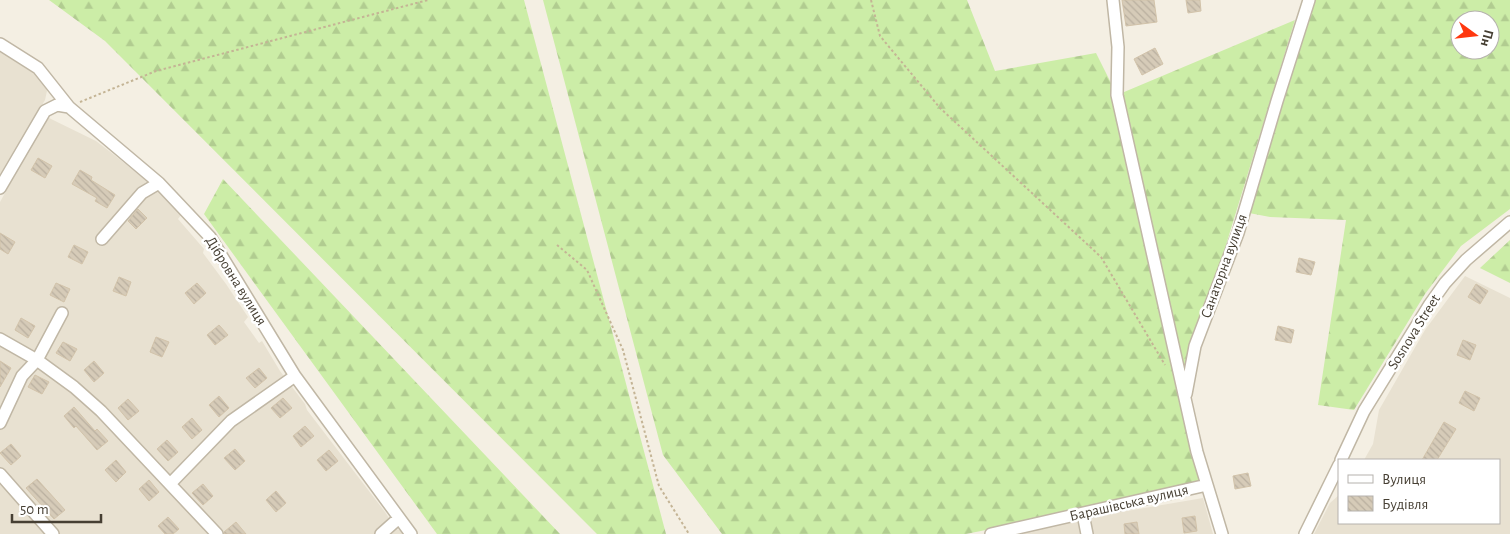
<svg xmlns="http://www.w3.org/2000/svg" width="1510" height="534" viewBox="0 0 1510 534" font-family="'Alegreya Sans',sans-serif">
<style>
.residential{fill:#e8e1d1}
.forest{fill:url(#forest-firs);fill-rule:evenodd}
.building{fill:url(#building-back-hatch);stroke:#d2c3aa}
.lines{fill:none;stroke-linecap:round;stroke-linejoin:round}
.minor-casing{stroke:#c0b7a5;stroke-width:14}
.path{stroke:#c4b495;stroke-width:2;stroke-dasharray:2.5 2.5;stroke-linecap:butt}
.minor{stroke:#fff;stroke-width:11}
.labels{text-anchor:middle;dominant-baseline:central;stroke-width:5;stroke-linejoin:round;paint-order:stroke}
.street-label{font-size:15px;fill:#463f33;stroke:#fff}
</style>
<defs>
<pattern id="forest-firs" width="22" height="20" patternUnits="userSpaceOnUse" patternTransform="scale(1.25)"><rect width="22" height="20" fill="#cceda7"/><path d="M5 1l3.5 6h-7zM16 11l3.5 6h-7z" fill="#b1cc90"/></pattern>
<pattern id="building-back-hatch" width="6" height="6" patternUnits="userSpaceOnUse" patternTransform="scale(1.25)"><rect width="6" height="6" fill="#d6cbb8"/><path d="M-1 5l2 2M0 0l6 6M5-1l2 2" fill="none" stroke="#b9af9f"/></pattern>
</defs>
<rect width="100%" height="100%" fill="#f4efe3"/>
<!-- residential -->
<path class="residential" d="M0 47 4 54 39 77 45 84 47 91 45 100 0 177Z
M49 118 96 141 113 154 154 187 181 215 178 219 204 249 203 253 226 284 248 317 244 322 259 343 262 341 280 371 305 404 307 410 385 512 396 529 400 530 403 534H0V202L44 123Z
M1465 276 1510 298V534H1314L1330 503 1339 495V523H1499V460H1364L1373 444 1379 410 1425 330Z
M1203 498 1213 534H1001L1039 526Z"/>
<!-- forest -->
<path class="forest" d="M49 0H524L666 534H597L105 41Z
M543 0H967L995 71 1096 53 1117 95 1295 20 1195 346 1185 399 1207 485 966 534H722L663 455Z
M1305 0H1510V209L1461 246 1425 294 1354 410 1318 405 1346 220 1270 217 1249 213ZM1460 20H1490V50H1460Z
M223 179 560 534H437L204 214Z
M1510 240V283L1480 268Z"/>
<!-- building -->
<path class="building" d="M1122 0H1154L1157 22 1126 26Z
M1186 0H1200L1201 11 1188 13Z
M1155 48 1163 64 1142 75 1134 59Z
M38 158 52 166 45 178 31 170Z
M80 170 92 177 91 180 115 195 107 208 95 201 97 198 72 184Z
M138 209 147 218 136 229 128 221Z
M0 233 15 242 8 254 0 249Z
M74 245 88 252 82 264 68 257Z
M1299 258 1315 262 1311 275 1296 272Z
M119 277 131 282 126 296 113 291Z
M56 283 70 289 64 302 50 295Z
M197 283 206 293 194 304 185 293Z
M1476 284 1488 291 1480 304 1468 297Z
M21 318 35 326 28 338 15 330Z
M219 325 228 335 215 345 207 335Z
M1278 326 1294 330 1291 343 1275 340Z
M156 337 169 342 162 357 150 352Z
M1463 340 1476 345 1470 360 1457 355Z
M63 342 77 349 70 361 56 353Z
M0 361 11 368 0 387Z
M94 361 104 373 94 382 84 370Z
M259 368 267 378 255 388 246 378Z
M35 375 49 382 42 394 28 387Z
M1465 391 1480 398 1474 411 1459 403Z
M219 396 229 408 219 417 209 405Z
M283 398 292 408 280 418 271 408Z
M128 399 139 411 128 420 118 408Z
M74 407 95 431 97 429 108 441 97 450 76 426 74 428 64 416Z
M192 418 202 430 192 439 182 427Z
M1444 422 1456 429 1437 460H1422Z
M305 426 314 436 301 447 293 436Z
M167 440 178 452 168 461 157 449Z
M11 444 21 456 11 465 0 453Z
M235 449 245 461 235 470 224 458Z
M329 450 338 461 326 471 317 460Z
M116 460 126 472 116 482 105 470Z
M1248 473 1251 486 1235 489 1233 476Z
M37 479 65 510 54 519 26 488Z
M149 480 159 492 149 501 139 489Z
M203 484 213 496 203 505 192 493Z
M276 491 286 503 276 512 266 500Z
M1195 516 1197 531 1184 533 1182 518Z
M168 517 179 529 173 534H165L158 526Z
M236 522 246 534H224V532Z
M1137 522 1139 534H1125L1124 524Z"/>
<g class="lines">
<defs>
<path id="minor" d="M1113 0 1118 47 1117 95 1197 452 1222 534
M0 44 38 68 69 107 159 183 210 237 295 376 411 534
M0 188 45 111 57 105 69 107
M102 239 142 193 159 183
M0 339 37 360 74 387 101 411 217 534
M1186 394 1195 346 1238 233 1277 101 1309 0
M0 423 22 376 37 360 62 313
M1341 460 1364 411 1430 304 1445 283 1466 260 1510 222
M0 474 53 534
M170 484 231 421 295 376
M1083 514 1087 534
M381 534 399 518
M991 534 1207 485
M1305 534 1339 465"/>
</defs>
<!-- minor casing -->
<use href="#minor" class="minor-casing"/>
<!-- path -->
<path class="path" d="M871 0 880 36 940 108 1101 257 1165 365
M80 102 156 71 428 0
M557 245 587 270 623 350 659 486 689 534"/>
<!-- minor -->
<use href="#minor" class="minor"/>
</g>
<g class="labels">
<!-- street labels -->
<g class="street-label">
<text transform="translate(1224 266) rotate(-70)">Санаторна вулиця</text>
<text transform="translate(236 281) rotate(58)">Дібровна вулиця</text>
<text transform="translate(1414 332) rotate(-58)">Sosnova Street</text>
<text transform="translate(1129 503) rotate(-13)">Барашівська вулиця</text>
</g>
</g>
<!-- legend -->
<rect x="1338" y="459" width="162" height="65" fill="#ffffff" stroke="#b5b2ad"/>
<rect x="1348" y="475" width="25" height="8" fill="#ffffff" stroke="#b5b2ad"/>
<text x="1382" y="484" font-size="15" fill="#463f33">Вулиця</text>
<rect x="1348" y="496" width="25" height="15" fill="url(#building-back-hatch)" stroke="#b5b2ad"/>
<text x="1382" y="509" font-size="15" fill="#463f33">Будівля</text>
<!-- north arrow -->
<g transform="translate(1475 35) rotate(105)"><circle r="24" fill="#ffffff" stroke="#b5b2ad"/>
<path d="M0-4L9 19L0 12L-9 19Z" fill="#ff380f"/>
<text y="-8" font-size="14" font-weight="bold" text-anchor="middle" fill="#463f33">Пн</text>
</g>
<!-- scale -->
<path d="M12 514v8h89v-8" fill="none" stroke="#463f33" stroke-width="2.5"/>
<text x="20" y="514" font-size="15" fill="#463f33" stroke="#ffffff" stroke-width="4" paint-order="stroke">50 m</text>
</svg>
